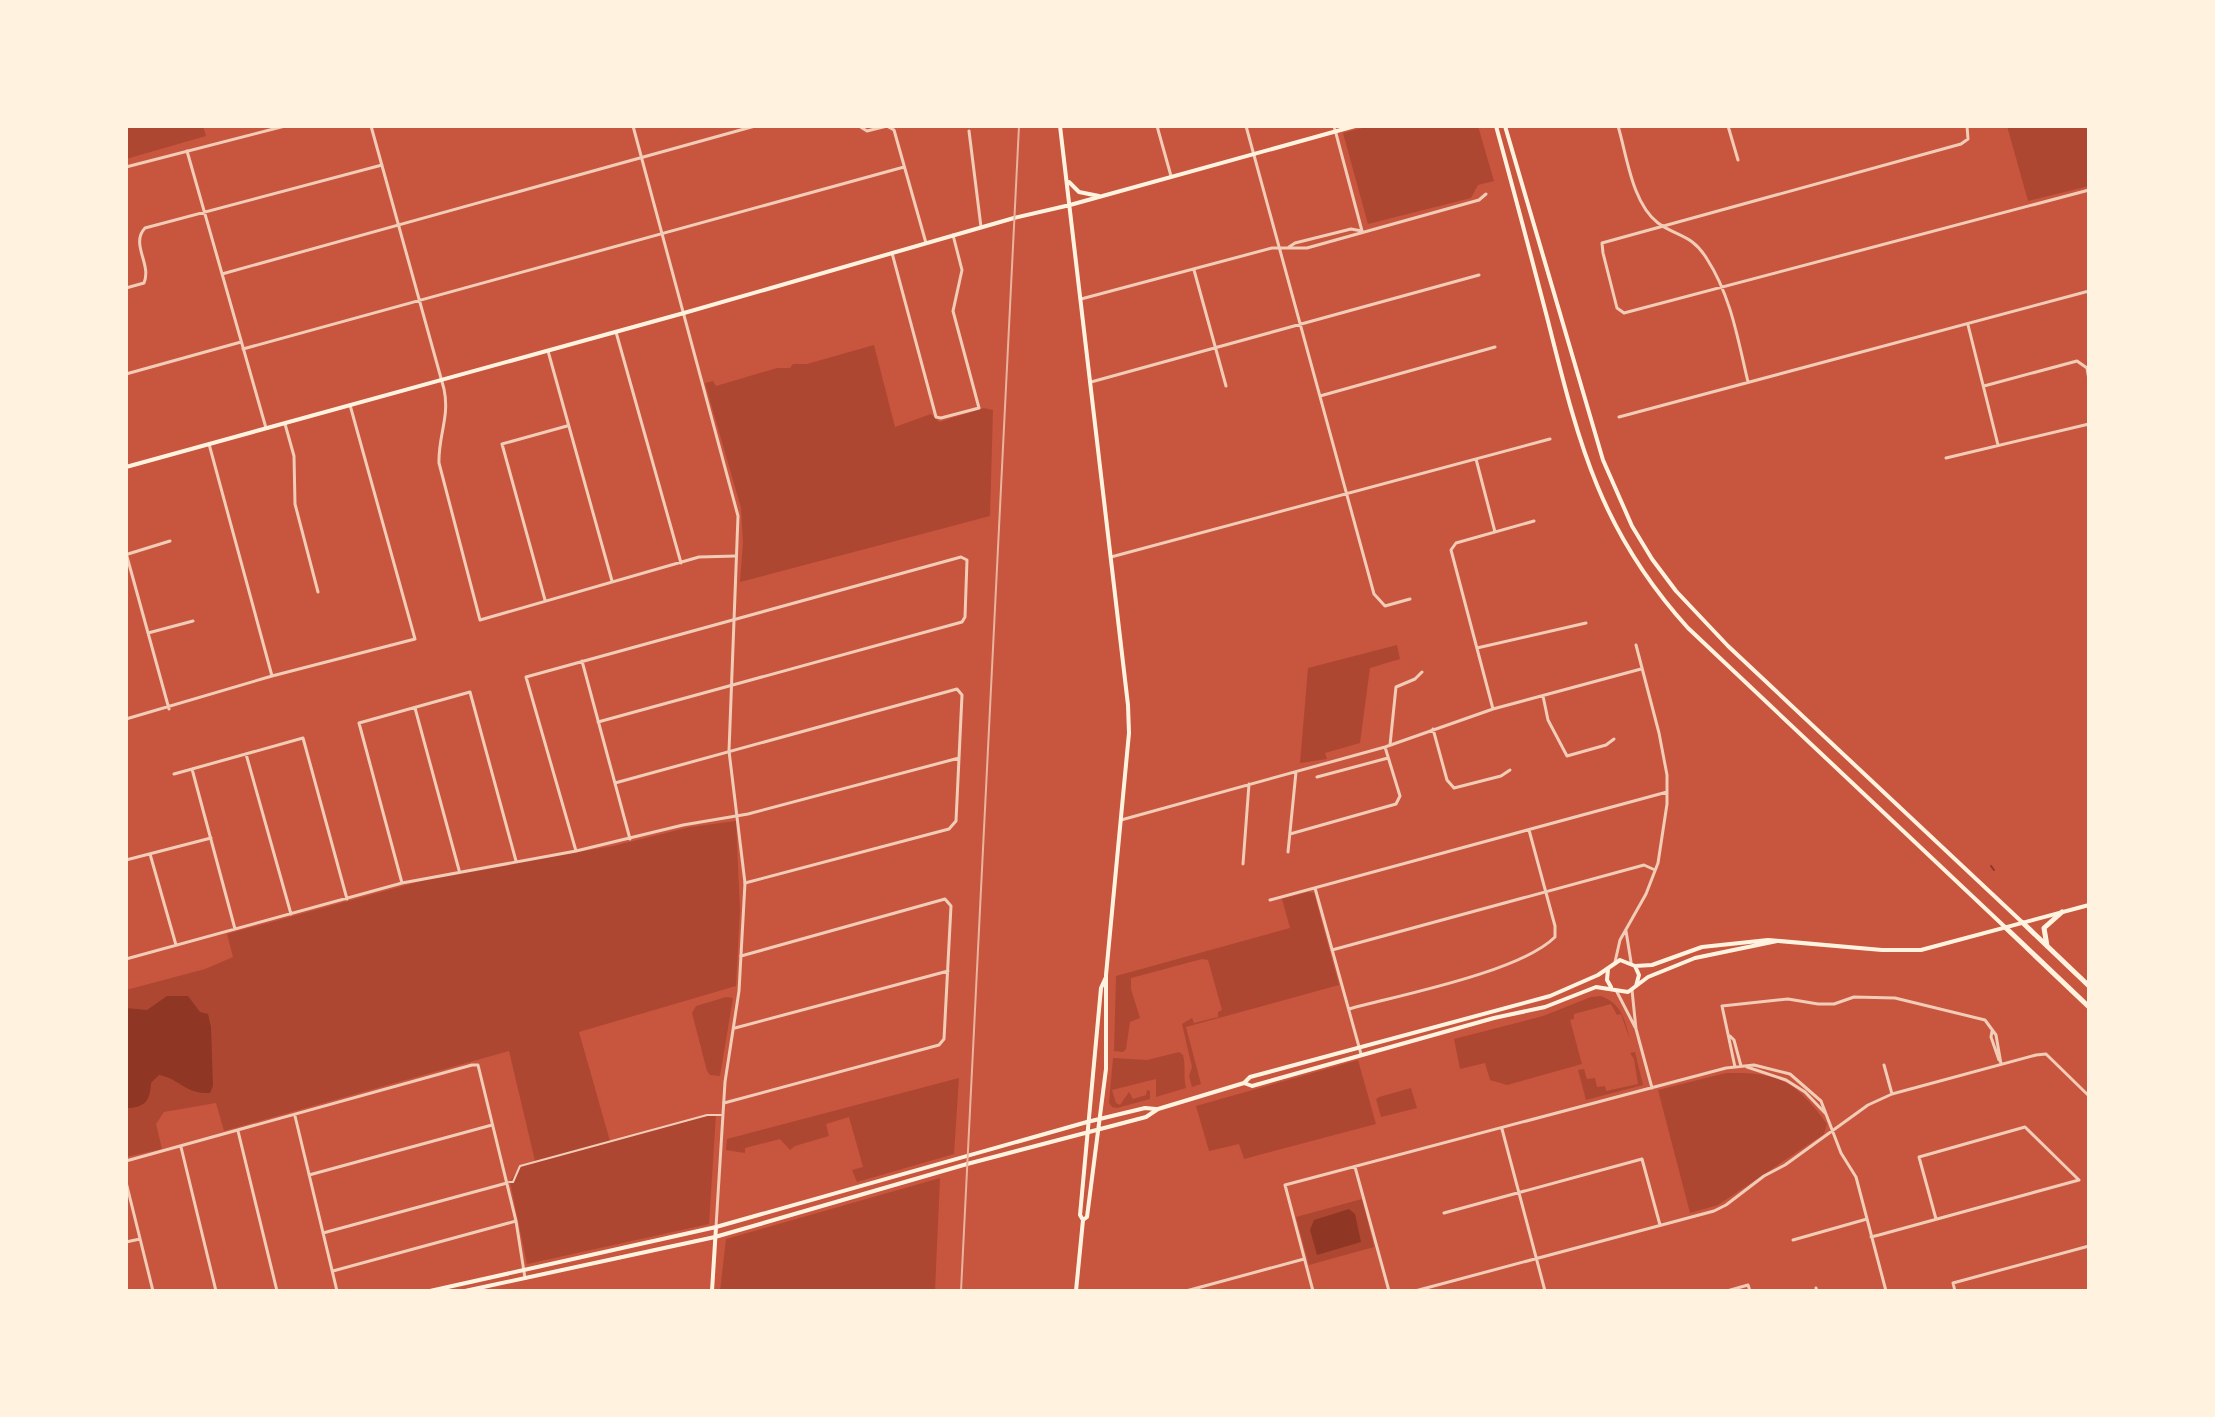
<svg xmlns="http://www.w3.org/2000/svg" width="2215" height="1417" viewBox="0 0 2215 1417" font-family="'Exo 2',sans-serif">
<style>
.green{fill:#ae4732}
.water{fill:#8f3625}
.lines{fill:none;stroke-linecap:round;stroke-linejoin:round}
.stream{stroke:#8f3625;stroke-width:2}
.pedestrian{stroke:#f1ccb7;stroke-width:2}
.minor{stroke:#f1ccb7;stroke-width:3}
.tertiary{stroke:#f1ccb7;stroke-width:3}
.secondary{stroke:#fff3e0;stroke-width:4}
.primary{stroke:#fff3e0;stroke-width:4}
.motorway{stroke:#fff3e0;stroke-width:5}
.rail{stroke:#e9b49f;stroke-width:2}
</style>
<rect width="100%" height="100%" fill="#c8553d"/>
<!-- green -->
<path class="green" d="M126 126H203L206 136 126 159Z
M1370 126H1478L1494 181 1478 185 1471 198 1368 224 1343 133Z
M2007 126H2089V186L2028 201Z
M874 345 895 427 931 414 939 422 984 408 993 410 990 516 740 582 743 542 741 508 705 383 713 381 716 386 777 368H790L793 364H807Z
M1397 645 1400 659 1370 668 1360 743 1325 753 1327 759 1300 763 1308 668Z
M736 821 740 910 736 986 579 1032 610 1141 716 1114 709 1224 527 1264 510 1182 520 1166 535 1161 509 1051 224 1131 216 1103 164 1112 156 1124 162 1149 126 1157V990L205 969 233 957 227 934 436 877 613 846 690 827Z
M1308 892 1314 893 1339 985 1186 1027 1201 1084 1192 1087 1189 1076 1192 1067 1182 1024 1192 1018 1194 1023 1218 1017V1012L1222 1010 1208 960 1202 959 1131 978V989L1140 1018 1130 1022 1126 1049 1123 1052 1114 1051 1116 976 1290 928 1282 899Z
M1601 996C1622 1004 1625 1020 1630 1040L1621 1014 1617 1015 1611 1004 1574 1014V1019L1570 1020 1582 1064 1507 1085 1490 1080 1485 1063 1460 1069 1454 1039 1543 1016 1591 997Z
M726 997 733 998 720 1076 710 1075 707 1071 692 1013 696 1006Z
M1179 1052 1183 1055C1186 1067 1183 1076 1186 1088L1156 1097V1079L1112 1090 1116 1103 1120 1105 1129 1092 1133 1099 1146 1095 1147 1090 1150 1091V1099L1117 1108 1112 1107 1109 1103 1113 1058 1147 1060Z
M1635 1052 1643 1085 1586 1100 1578 1070 1584 1069 1587 1079 1595 1078 1597 1087 1605 1086 1606 1091 1638 1084 1634 1059 1630 1053Z
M1358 1060 1376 1124 1244 1159 1239 1144 1209 1151 1196 1106Z
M1726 1073C1779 1072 1796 1081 1827 1124L1824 1134 1718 1205 1690 1213 1658 1090Z
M959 1078 954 1154 857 1182 852 1170 863 1167 849 1117 826 1124 829 1136 795 1146 790 1150 780 1139 745 1148V1153L726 1150 727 1139Z
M1411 1088 1417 1108 1381 1117 1376 1099 1379 1097Z
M940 1178 935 1291H720L726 1239Z
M1362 1199 1374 1247 1309 1265 1296 1217Z"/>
<!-- water -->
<path class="water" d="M167 996H188L200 1012 208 1014 211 1027 213 1086 210 1093C184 1094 181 1079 159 1075L151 1083C150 1101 145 1108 126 1108V1008L147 1010Z
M1349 1209 1355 1214 1361 1242 1317 1255 1310 1230 1314 1220Z"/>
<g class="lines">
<!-- stream -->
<path class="stream" d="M1991 866 1994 870"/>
<!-- pedestrian -->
<path class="pedestrian" d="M509 1182H513L520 1166 707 1115H722"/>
<!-- minor -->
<path class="minor" d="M371 126 444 389C450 417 438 436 439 463L480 620 699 557 736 556
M859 126 867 131 887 126
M887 126 894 130 926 243
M1157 126 1171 176
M1246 126 1374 594 1385 606 1410 599
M1334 126 1362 231
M1618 126C1627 156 1632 203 1658 223 1677 237 1692 234 1707 259 1731 296 1738 340 1748 382
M1728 126 1738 160
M1967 126 1968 139 1961 144 1602 243 1603 253 1617 308 1624 313 2089 190
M969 131 981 227
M187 151 266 428
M1289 247 1295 243 1351 229 1362 231
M892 253 936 417 941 418 979 408 953 311 962 270 953 235
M1194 270 1226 386
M222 274 755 126
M126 288 144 283C152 264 130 244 145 228L382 165
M1081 299 1272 248H1307L1479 200 1486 194
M1968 325 1998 445
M616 332 681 563
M243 349 904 167
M548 351 612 581
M126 374 241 342
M1091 382 1479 275
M1984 386 2077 361 2087 368 2089 380
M1320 396 1495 347
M1619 417 2089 291
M285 424 294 456 295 504 318 592
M209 444 272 676
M1946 458 2089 424
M1476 459 1495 532
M126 553 169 709
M128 554 170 541
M1111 557 1550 439
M545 600 502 444 567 426
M148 633 193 621
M1477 648 1586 623
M582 661 630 839
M1543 696 1548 720 1567 756 1606 745 1614 739
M415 708 459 870
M1493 709 1451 550 1456 543 1534 521
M126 719 272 676 415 639 350 405
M1433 729 1447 780 1454 788 1501 776 1510 770
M1390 745 1396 687 1415 679 1422 672
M246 754 291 914
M174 774 192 769
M1317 777 1388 758
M615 783 957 689 962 695 956 821 949 829 745 883
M1121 820 1385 747 1493 709 1641 669
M1290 834 1396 804 1400 796 1385 747
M576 851 526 677 961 557 967 560 965 617 962 622 598 722
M1288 852 1296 772
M150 854 176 945
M126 860 211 838
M1243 864 1249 784
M402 883 359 723 470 692 516 861
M1315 888 1361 1054
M1270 900 1667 792
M235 929 192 769 303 738 347 899
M1626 931 1631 962
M1332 950 1644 865 1655 870
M126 959 402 883 576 851 683 825 748 814 959 758
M1615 962 1620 940 1646 894 1658 863 1667 804V775L1659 733 1636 645
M1632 990 1636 1029 1652 1088
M1617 992 1635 1027
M1349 1009C1400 995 1520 972 1555 937V926L1529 830
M735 1028 948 971
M1992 1031 1991 1037 1999 1060
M1730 1036 1734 1040 1741 1066
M1884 1065 1892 1094
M1735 1067 1722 1006 1788 999 1818 1004H1834L1854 997 1895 998 1985 1020 1996 1035 2001 1064
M1747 1067 1786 1080 1805 1092 1826 1114
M724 1103 939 1045 944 1039 951 906 945 899 741 956
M295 1116 337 1291
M1502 1129 1545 1291
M238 1131 277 1291
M181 1147 216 1291
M126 1161 472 1065H478L516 1221 525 1278
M1355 1167 1389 1291
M309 1175 492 1125
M126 1182 153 1291
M1444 1213 1642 1159 1660 1225
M323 1233 507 1183
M1871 1237 1879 1235 2079 1180 2025 1127 1919 1157 1936 1219
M1793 1240 1867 1219
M126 1242 140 1239
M333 1271 516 1221
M1816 1288 1817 1291
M1186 1291 1304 1259
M1313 1291 1285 1185 1726 1068 1754 1065 1790 1074 1821 1101 1841 1153 1856 1177 1886 1291
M1415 1291 1714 1211 1726 1205 1764 1176 1785 1165 1868 1105 1892 1094 2036 1055 2046 1054 2089 1096
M1727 1291 1748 1285 1750 1291
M1955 1291 1953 1283 2089 1246"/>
<!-- tertiary -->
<path class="tertiary" d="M633 126 738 516 729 751 745 883 739 991 725 1082 716 1227
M126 167 285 126"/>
<!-- secondary -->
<path class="secondary" d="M1060 126 1128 705 1129 733 1106 975V1069L1087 1217 1083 1220
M1069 182 1079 192 1099 196
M126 467 684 313 1014 218 1070 205 1355 126
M1635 966 1652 965 1702 947 1768 940 1882 950H1921L2089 905
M1608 969 1607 980 1611 987
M1244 1083 1252 1086 1494 1018 1545 1007 1596 987 1628 992 1648 977 1695 958 1777 941
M430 1291 716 1227 1087 1122 1145 1108 1156 1109
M465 1291 715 1237 967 1164 1146 1117 1158 1109 1244 1083 1250 1077 1550 996 1598 975 1620 960 1635 966 1639 975 1636 986
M712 1291 716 1227
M1076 1291 1083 1220 1080 1215 1101 988 1106 977"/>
<!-- primary -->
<path class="primary" d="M1496 126C1514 191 1531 256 1548 321 1579 444 1600 531 1688 628L2006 928
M1505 126 1603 460 1632 526 1652 559 1676 591 1728 646 2023 923"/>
<!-- motorway -->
<path class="motorway" d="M2023 923 2089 986
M2006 928 2089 1007
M2047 946 2044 928 2062 912"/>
<!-- rail -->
<path class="rail" d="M961 1291 1019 126"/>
</g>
<!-- border -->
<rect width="2215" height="1417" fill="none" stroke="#fff3e0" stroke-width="256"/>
</svg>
